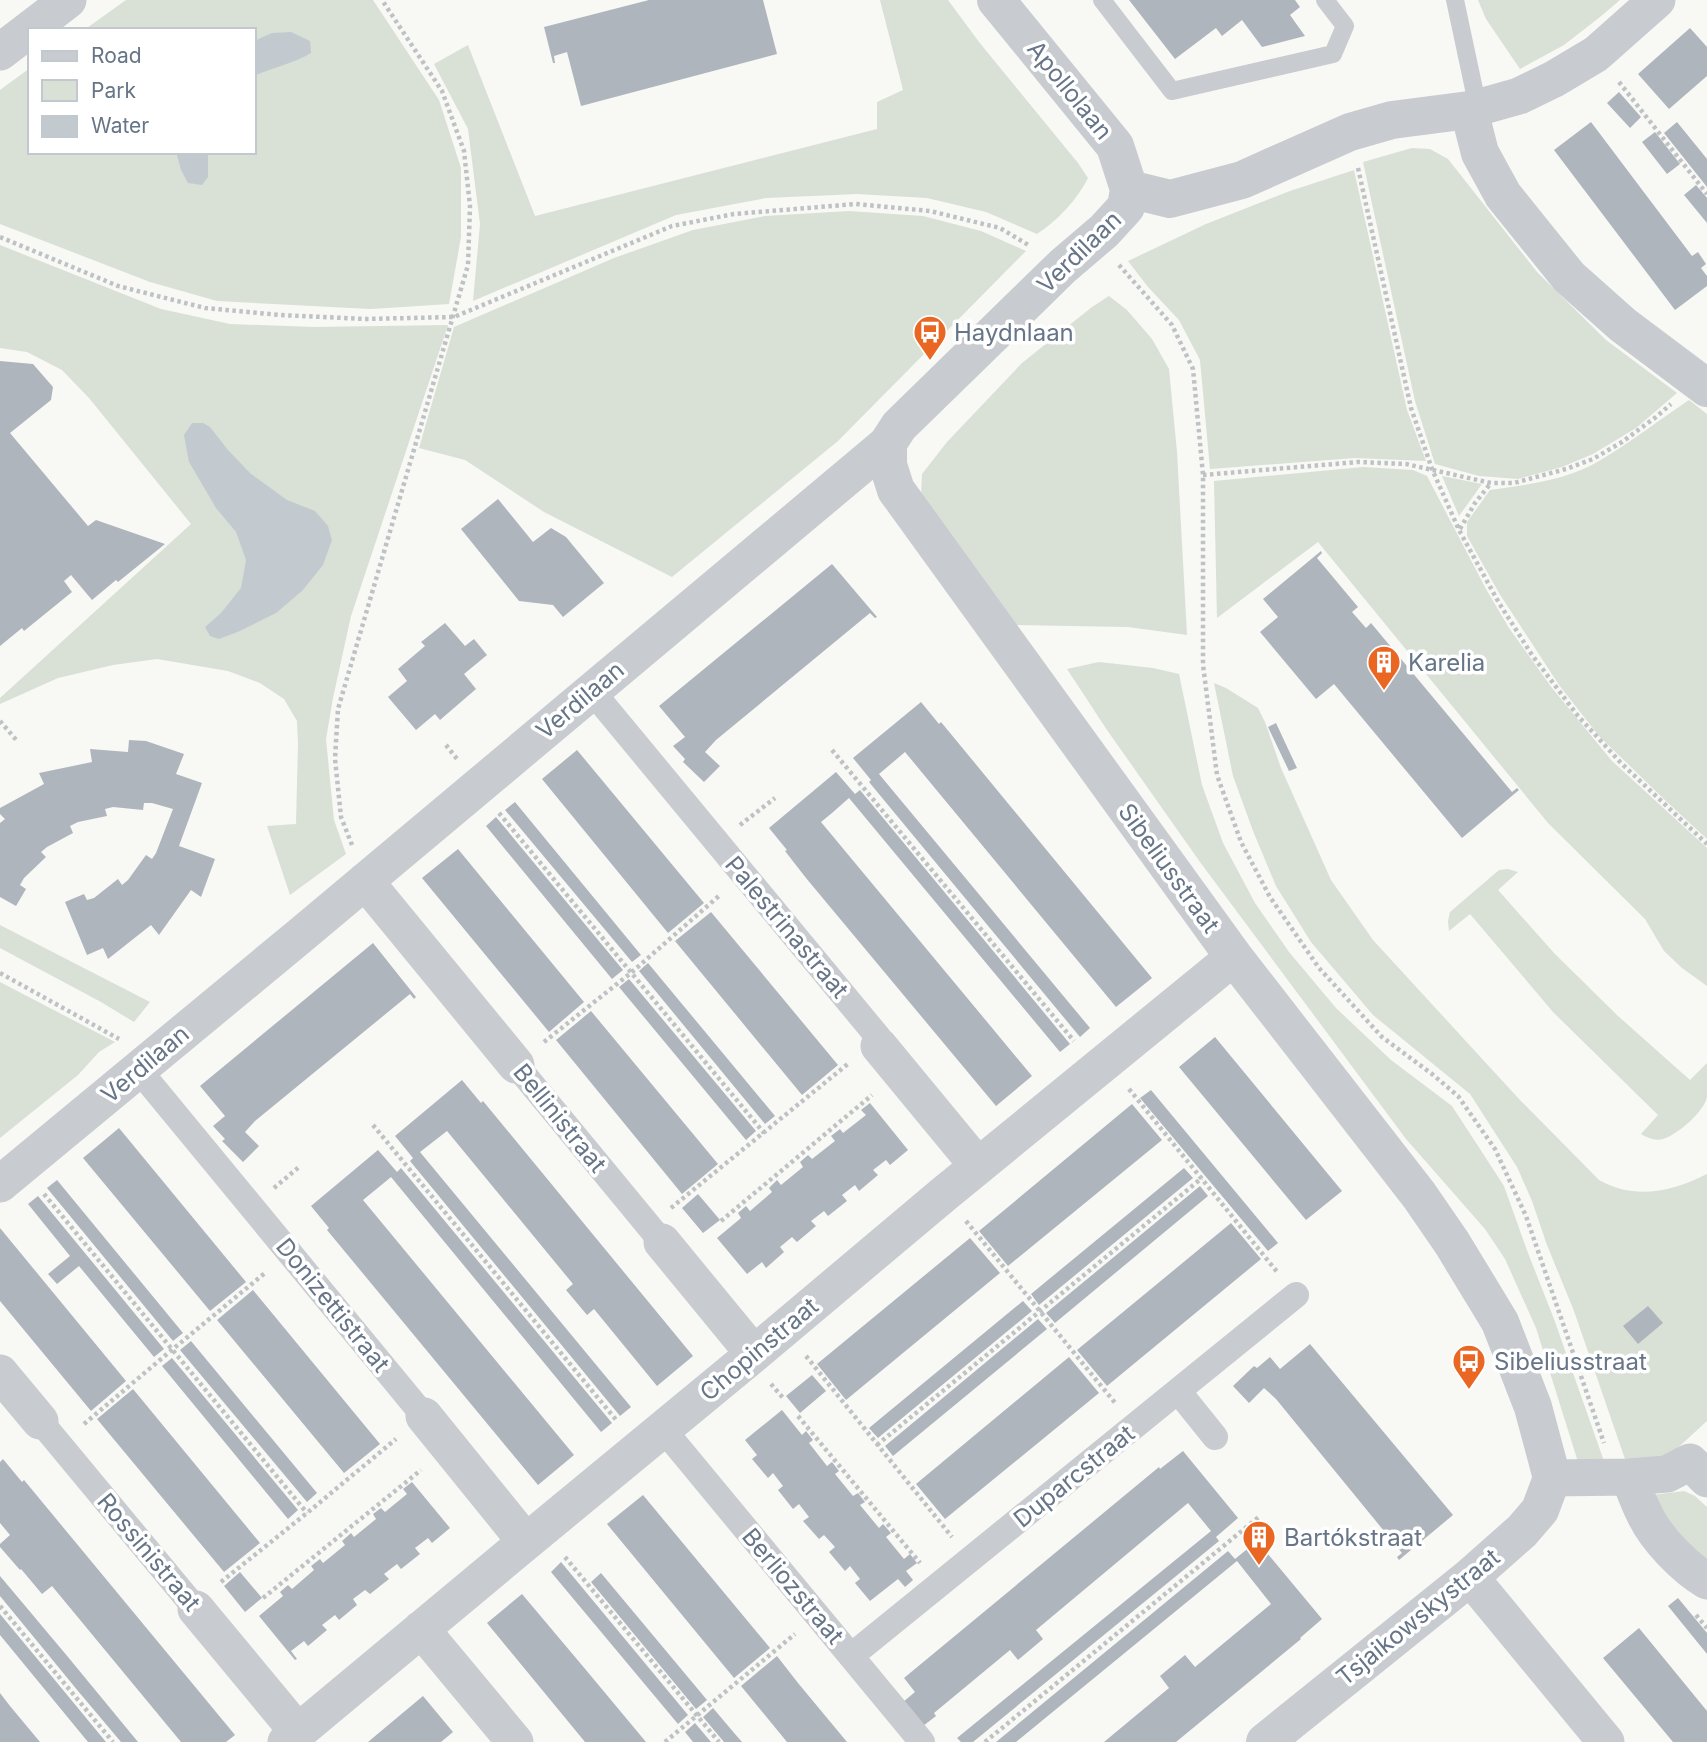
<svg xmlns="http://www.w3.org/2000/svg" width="1707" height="1742" viewBox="0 0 1707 1742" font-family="Inter,sans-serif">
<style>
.green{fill:#d9e0d6}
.water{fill:#c2cad0}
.building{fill:#afb5bc}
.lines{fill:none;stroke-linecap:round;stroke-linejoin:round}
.path{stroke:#bfc2c4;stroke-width:4.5;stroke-dasharray:3.5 3.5;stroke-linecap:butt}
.service{stroke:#c8cbcf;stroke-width:18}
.pedestrian{stroke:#c8cbcf;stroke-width:26}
.minor{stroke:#c8cbcf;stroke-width:37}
.tertiary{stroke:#c8cbcf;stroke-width:38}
.labels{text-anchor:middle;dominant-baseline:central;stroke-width:7;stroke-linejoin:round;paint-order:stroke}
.street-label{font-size:24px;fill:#667587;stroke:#fff}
.poi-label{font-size:24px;fill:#667587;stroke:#fff;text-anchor:start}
</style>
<rect width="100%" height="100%" fill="#f8f8f5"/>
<!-- green -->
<path class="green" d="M126 0H373L439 100 461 168V237L449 304 371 309 217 301 150 282 0 224V90L30 68V152H254V30H84Z
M880 0H948L979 42 1078 163 1088 178C1077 200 1058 220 1037 234L986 212 927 198 857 194 766 198 676 215 473 301 480 224 468 129 434 64 468 45 535 216 877 129V102L903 90Z
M1478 0H1620L1600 17 1564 45 1520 69 1486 19Z
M1412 148 1430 149 1448 159 1537 272 1606 340 1677 393 1636 428 1593 454 1562 467 1518 479 1479 476 1435 464 1415 401 1363 162Z
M1354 170 1407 410 1426 461 1355 458 1210 469 1200 360 1179 320 1148 287 1128 261 1206 224 1290 191Z
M849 211 923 216 981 231 1026 251 838 441 672 577 544 512 465 460 419 448 454 327 614 258 693 230 765 216Z
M0 245 161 309 230 324 314 327 448 325 351 616 333 698 326 739 334 820 346 854 290 895 267 826 296 824 298 744 297 721 284 699 260 683 228 671 157 659 113 665 58 678 0 704V698L191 524 89 398 62 370 27 352 0 348Z
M1109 296 1127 310 1152 339 1169 369 1177 452 1187 635 1128 627 1011 625 921 496 922 474 947 442 1022 363 1092 307Z
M1689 400 1707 414V839L1666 801 1599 736 1559 685 1499 593 1467 536V522L1490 490C1527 485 1567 480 1599 461 1630 443 1659 420 1689 400Z
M1363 467 1413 470 1427 476 1486 589 1509 628 1552 688 1612 761 1707 848V986L1682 968 1664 951 1645 919 1548 823 1318 542 1217 618 1214 481Z
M1442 476 1482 484 1459 516Z
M1099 662 1153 668 1179 674 1202 785 1223 843 1255 903 1289 952 1336 1008 1391 1060 1452 1106 1504 1186 1528 1253 1554 1319 1605 1464 1578 1462 1536 1328 1505 1259 1485 1229 1406 1139 1200 862 1107 730 1067 669Z
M1214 683 1226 688 1258 708 1265 722 1281 768 1331 880 1373 940 1519 1099 1599 1180C1634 1200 1672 1192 1707 1174V1421L1670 1455 1626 1462 1574 1311 1547 1245 1532 1201 1517 1167 1470 1094 1373 1015 1311 942 1276 886 1253 831 1233 776Z
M1508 869 1518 872 1498 890 1555 954 1618 1016 1690 1080 1707 1063C1707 1073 1707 1086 1707 1097 1704 1112 1677 1135 1663 1139 1655 1141 1648 1138 1641 1134L1658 1115 1553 1012 1470 914 1449 931 1448 921 1450 912 1499 870Z
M0 925 150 1002 134 1022 101 1002 0 948Z
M0 982 115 1042 99 1052 78 1075 0 1138Z
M1684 1491 1695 1496 1707 1507V1571L1644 1496Z"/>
<!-- water -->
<path class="water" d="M291 32 310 41 311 53C293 64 273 67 254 76V41L272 33Z
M176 152H208V177L202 185 188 183 181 170Z
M192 423H203L210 427 228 450 250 473 287 500 315 511 328 526 332 540 323 565 302 591 276 613 240 631 219 639 210 636 205 627 221 613 241 588 246 560 236 532 216 508 189 462 184 435Z"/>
<!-- building -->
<path class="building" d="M649 0H763L777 54 581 106 567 52 554 56 555 63H553L544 27Z
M1129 0H1295L1300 7 1290 15 1305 36 1262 47 1242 20 1222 36 1216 28 1175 59Z
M1690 28 1707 47V76L1669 109 1638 74Z
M1619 92 1641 117 1630 128 1607 103Z
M1591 122 1692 256 1698 252 1706 264 1701 268 1707 276V286L1675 310 1554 150Z
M1677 122 1707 159V187L1664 133Z
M1655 132 1680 164 1667 174 1642 142Z
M1696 185 1707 198V223L1684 195Z
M0 361 33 364 53 387 51 400 10 433 88 526 96 520 165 544 118 582 116 580 92 600 71 575 64 581 72 592 24 631 22 628 0 646Z
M498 499 533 542 551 528 566 537 604 583 563 617 553 605 519 601 461 529Z
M1321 551 1322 553 1317 558 1358 607 1352 612 1366 628 1371 623 1512 792 1517 788 1519 790 1462 838 1334 684 1316 699 1260 632 1278 617 1263 599Z
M832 564 877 617 875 618 870 613 716 740 705 752 720 766 704 782 683 762 685 759 673 746 685 737 659 706Z
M445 623 465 646 474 639 487 655 464 674 476 689 440 720 435 714 416 730 388 697 407 681 398 669 425 646 421 642Z
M921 702 939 724 941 722 1152 978 1116 1007 905 752 879 774 1090 1028 1080 1037 869 782 871 780 853 758Z
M1276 723 1297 768 1289 771 1268 727Z
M129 740 146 741 184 754 176 774 202 783 179 846 215 859 201 897 191 890 159 935 151 925 108 959 103 948 87 955 65 902 84 894 87 900 94 898 118 879 122 885 128 880 146 855 152 859 156 853 173 809 152 803H144L143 810 113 807 105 809 107 816 78 822 70 826 73 833 47 847 41 852 46 857 24 878 20 885 26 889 16 906 0 897V823L5 819 0 814V808L44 784 39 773 92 762 90 749 128 752Z
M577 750 704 903 668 933 542 779Z
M836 772 855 794 860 790 1070 1044 1060 1052 849 798 832 813 821 822 1032 1076 996 1106 806 878 785 851 787 850 769 828Z
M515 802 641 955 632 962 505 810Z
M496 817 623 970 612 979 486 826Z
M458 849 584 1002 549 1032 422 878Z
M711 912 838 1065 802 1095 675 941Z
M373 943 416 997 414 999 410 994 255 1121 245 1132 259 1146 243 1162 222 1141 225 1139 213 1126 225 1116 200 1086Z
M648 963 775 1116 765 1124 639 971Z
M629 979 756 1131 746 1140 619 987Z
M591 1011 718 1164 682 1194 556 1040Z
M1215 1037 1342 1191 1306 1220 1179 1067Z
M462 1080 481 1103 483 1101 693 1356 657 1386 594 1309 587 1315 566 1290 573 1284 447 1131 420 1152 631 1407 620 1416 410 1161 413 1158 395 1136Z
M1151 1090 1278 1243 1268 1251 1140 1098Z
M870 1103 908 1150 890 1165 886 1160 873 1170 878 1175 859 1191 855 1185 842 1195 847 1201 828 1216 824 1211 811 1221 816 1226 797 1242 792 1237 780 1247 784 1252 766 1268 762 1262 747 1274 717 1238 741 1218 738 1213 746 1206 750 1211 772 1192 769 1188 777 1180 781 1185 803 1167 800 1162 808 1155 812 1159 835 1141 831 1136 840 1129 843 1133 866 1115 861 1110Z
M1132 1104 1162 1140 1008 1266 979 1231Z
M119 1128 246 1282 210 1311 83 1158Z
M378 1150 397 1172 401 1168 612 1423 601 1432 391 1177 385 1182 363 1200 574 1455 538 1485 327 1230 329 1228 311 1206Z
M1184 1168 1193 1178 1039 1305 1031 1294Z
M57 1180 183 1333 173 1341 47 1188Z
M1200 1186 1208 1196 1055 1323 1046 1313Z
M698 1194 720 1220 703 1233 682 1208Z
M38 1196 164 1349 154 1357 79 1266 57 1284 48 1274 70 1256 28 1204Z
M1231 1223 1261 1259 1107 1386 1077 1350Z
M0 1228 126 1381 91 1411 0 1301Z
M970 1238 1000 1273 846 1400 817 1364Z
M253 1290 380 1444 344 1473 217 1320Z
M1023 1301 1032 1311 878 1438 869 1428Z
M1648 1306 1663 1323 1638 1344 1623 1326Z
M1038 1319 1047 1329 893 1456 885 1446Z
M191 1341 317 1493 307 1502 180 1350Z
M1310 1344 1453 1515 1399 1560 1397 1557 1402 1553 1276 1399 1264 1388 1249 1403 1233 1386 1254 1366 1257 1368 1270 1357 1280 1369Z
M1069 1357 1099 1393 945 1519 916 1484Z
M172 1358 298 1510 288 1519 162 1366Z
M812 1375 826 1391 800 1413 786 1396Z
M133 1389 260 1543 224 1572 97 1419Z
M782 1410 802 1435 806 1431 813 1440 809 1443 827 1466 832 1462 839 1471 835 1474 853 1496 858 1493 865 1502 860 1505 879 1528 883 1524 891 1533 886 1537 904 1559 910 1554 917 1563 906 1571 913 1580 905 1587 898 1579 870 1601 855 1583 860 1579 850 1566 845 1571 829 1552 835 1547 824 1535 819 1539 803 1521 809 1517 799 1504 793 1509 778 1490 783 1486 773 1473 768 1478 752 1459 757 1455 745 1440Z
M1183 1451 1238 1518 1216 1537 1219 1541 973 1742H961L957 1738 1211 1531 1188 1503 1036 1630 1043 1639 1018 1660 1010 1650 934 1713 936 1716 923 1726 903 1702 915 1692 904 1678 1159 1467 1160 1469Z
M3 1459 22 1482 24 1480 235 1735 226 1742H181L52 1586 42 1594 21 1569 20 1570 0 1547V1544L10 1535 0 1523V1462Z
M412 1482 450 1528 432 1543 428 1538 415 1548 420 1554 401 1569 397 1564 384 1574 389 1579 370 1594 365 1590 353 1599 357 1605 339 1620 335 1615 322 1625 327 1630 308 1646 304 1641 291 1651 297 1659 295 1660 259 1616 283 1596 280 1592 288 1585 292 1589 314 1570 311 1566 320 1559 323 1563 345 1545 342 1541 351 1533 354 1537 376 1519 373 1514 381 1508 385 1512 407 1494 403 1489Z
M643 1495 770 1648 734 1678 607 1524Z
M1257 1541 1322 1619 1300 1638 1301 1639 1176 1742H1104L1169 1688 1160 1676 1185 1655 1195 1667 1271 1604 1237 1561 1016 1742H996L1228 1551 1235 1559Z
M561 1562 688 1715 678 1724 551 1572Z
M240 1572 262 1598 245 1612 224 1586Z
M601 1573 707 1700 696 1709 591 1582Z
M0 1576 68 1657 138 1742H121L78 1691 0 1596Z
M522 1594 586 1670 646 1742H585L487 1623Z
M1678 1598 1707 1633V1654L1668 1606Z
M0 1614 49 1673 106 1742H88L0 1635Z
M1639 1628 1707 1711V1742H1673L1603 1658Z
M777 1656 798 1683 847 1742H787L741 1686Z
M0 1693 10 1706 40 1742H0Z
M423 1696 453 1732 441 1742H368Z
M713 1708 735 1734 742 1742H724L703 1717Z
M695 1723 711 1742H693L685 1732Z"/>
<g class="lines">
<!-- path -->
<path class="path" d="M1619 82 1707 194
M1358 168 1411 408 1432 469 1459 530 1499 603 1532 655 1578 716 1621 763 1707 844
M0 237 118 286 205 308 280 315 365 319 454 317 672 226 734 214 856 204 930 211 1000 228 1030 246
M1119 265 1172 325 1193 369 1203 475V665L1217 775 1241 842 1270 897 1319 968 1382 1037 1432 1074 1458 1096 1495 1149 1526 1216 1604 1443
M1203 475 1358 462 1406 464 1491 483H1514L1566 469 1593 459 1622 442 1656 417 1671 404
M1460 529 1475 503 1491 483
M0 721 18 742
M446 745 457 759
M832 750 1074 1041
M499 813 764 1133
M740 825 775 798
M352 845 341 817 335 759 338 709 468 265 470 206 464 151 442 91 382 0
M0 973 119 1039
M544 1042 632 972 720 895
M1129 1089 1278 1273
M373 1125 617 1421
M274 1188 299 1167
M44 1194 307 1513
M671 1208 849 1063
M721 1221 872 1095
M966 1221 1116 1404
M806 1356 952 1537
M771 1384 784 1399
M798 1416 920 1563
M84 1424 173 1349 265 1273
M877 1445 1202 1178
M565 1557 719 1742
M221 1582 307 1513 396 1439
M263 1598 421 1470
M0 1606 113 1742
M1696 1615 1707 1628
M665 1742 795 1634
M985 1742 1260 1516"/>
<!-- service -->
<path class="service" d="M1102 0 1172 91 1333 54 1345 26 1325 0
M1455 0 1478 108"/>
<!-- pedestrian -->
<path class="pedestrian" d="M591 690 879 1038V1046
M516 1065 662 1242
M138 1069 424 1416
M1178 1391 1215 1437
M40 1421 196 1609
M663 1429 922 1742
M851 1656 1296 1295"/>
<!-- minor -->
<path class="minor" d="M0 52 68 0
M1469 110 1519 96 1554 79 1596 54 1657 0
M365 881 516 1065
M879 1046 978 1166
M0 1184 301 935 888 443
M662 1242 754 1354
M0 1373 40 1421
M424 1416 526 1542
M1629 1477C1634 1489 1638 1501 1644 1513 1656 1539 1684 1567 1707 1581
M1552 1478 1629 1477 1667 1474 1690 1462 1707 1479
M1470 1577 1606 1742
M196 1609 298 1732
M421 1629 515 1742
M286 1742 526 1542 749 1358 944 1194 1234 957"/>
<!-- tertiary -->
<path class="tertiary" d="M996 0 1115 146 1129 189 1126 207 1104 231 1063 266 899 426 888 443V465L896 490 1234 957 1419 1195 1452 1243 1500 1322 1533 1407 1552 1478 1540 1510 1522 1531 1470 1577 1265 1742
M1129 189 1170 199 1242 180 1350 132 1392 120 1469 110 1480 153 1503 195 1569 277 1623 325 1707 388"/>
</g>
<!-- icons -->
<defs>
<symbol id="bus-pin" viewBox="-11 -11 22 30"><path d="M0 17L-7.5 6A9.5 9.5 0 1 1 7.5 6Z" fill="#ea6723" stroke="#fff"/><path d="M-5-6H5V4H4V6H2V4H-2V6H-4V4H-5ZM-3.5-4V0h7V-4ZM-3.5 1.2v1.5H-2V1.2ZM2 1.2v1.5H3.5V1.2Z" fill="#fff"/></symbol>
<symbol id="building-pin" viewBox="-11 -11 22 30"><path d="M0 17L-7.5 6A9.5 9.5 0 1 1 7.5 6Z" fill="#ea6723" stroke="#fff"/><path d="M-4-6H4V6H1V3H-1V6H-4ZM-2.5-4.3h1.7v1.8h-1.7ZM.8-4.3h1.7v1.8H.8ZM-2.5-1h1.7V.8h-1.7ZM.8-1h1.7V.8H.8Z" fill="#fff"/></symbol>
</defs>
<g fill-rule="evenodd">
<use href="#bus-pin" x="911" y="313" width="38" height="52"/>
<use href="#building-pin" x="1365" y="643" width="38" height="52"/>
<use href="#bus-pin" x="1450" y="1342" width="38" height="52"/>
<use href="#building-pin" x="1240" y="1518" width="38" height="52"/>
</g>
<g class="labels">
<!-- street labels -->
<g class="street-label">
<text transform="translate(1070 90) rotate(51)">Apollolaan</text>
<text transform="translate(1079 252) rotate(-44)">Verdilaan</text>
<text transform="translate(580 700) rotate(-40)">Verdilaan</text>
<text transform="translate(1169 868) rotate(54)">Sibeliusstraat</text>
<text transform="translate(787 927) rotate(50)">Palestrinastraat</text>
<text transform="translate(145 1064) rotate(-40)">Verdilaan</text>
<text transform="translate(560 1118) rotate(51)">Bellinistraat</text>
<text transform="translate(333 1305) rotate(51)">Donizettistraat</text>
<text transform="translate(759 1349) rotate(-40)">Chopinstraat</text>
<text transform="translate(1074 1476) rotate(-39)">Duparcstraat</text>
<text transform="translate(149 1552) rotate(50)">Rossinistraat</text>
<text transform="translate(793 1586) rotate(50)">Berliozstraat</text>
<text transform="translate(1418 1617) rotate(-39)">Tsjaikowskystraat</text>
</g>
<!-- poi labels -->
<g class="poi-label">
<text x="954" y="332">Haydnlaan</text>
<text x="1408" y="662">Karelia</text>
<text x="1494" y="1361">Sibeliusstraat</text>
<text x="1284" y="1537">Bartókstraat</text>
</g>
</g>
<!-- legend -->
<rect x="28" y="28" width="228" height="126" fill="#ffffff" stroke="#c2c8cf" stroke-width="2"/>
<rect x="42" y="51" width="35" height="10" fill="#c8cbcf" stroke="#c2c8cf" stroke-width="2"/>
<text x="91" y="63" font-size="21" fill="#667587">Road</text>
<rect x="42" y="80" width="35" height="21" fill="#d9e0d6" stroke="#c2c8cf" stroke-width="2"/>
<text x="91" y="98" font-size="21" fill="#667587">Park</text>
<rect x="42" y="116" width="35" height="21" fill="#c2cad0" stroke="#c2c8cf" stroke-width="2"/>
<text x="91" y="133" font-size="21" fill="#667587">Water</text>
</svg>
